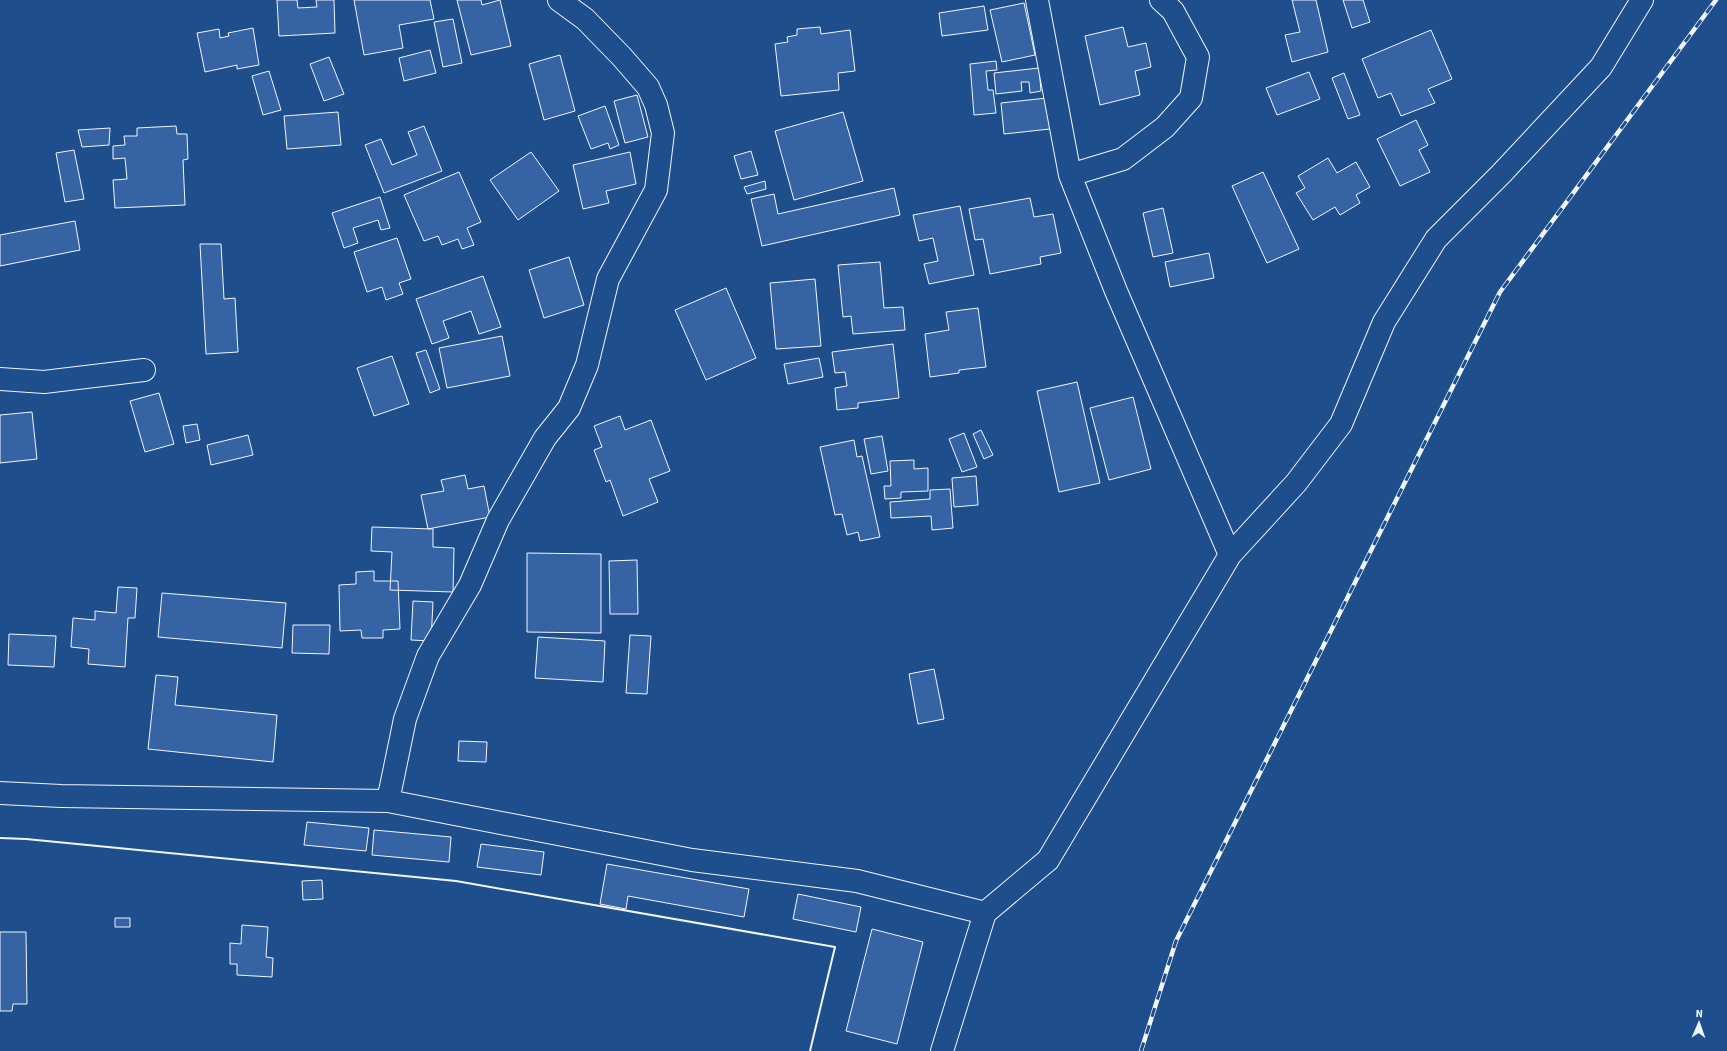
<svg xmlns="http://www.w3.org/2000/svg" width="1727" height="1051" viewBox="0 0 1727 1051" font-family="'Source Sans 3',sans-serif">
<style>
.building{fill:#3563a3;stroke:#f2f6ff}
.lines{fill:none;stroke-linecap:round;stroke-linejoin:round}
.street-casing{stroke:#f2f6ff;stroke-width:24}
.street{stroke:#1f4e8c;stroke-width:22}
.rail-casing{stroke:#f2f6ff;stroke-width:4.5}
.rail{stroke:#1f4e8c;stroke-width:3;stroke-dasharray:9;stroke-linecap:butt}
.wall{stroke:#f2f6ff;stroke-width:2}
</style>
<rect width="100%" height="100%" fill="#1f4e8c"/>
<!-- building -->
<path class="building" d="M277 0H297L298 8 317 7 316 0H334L335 33 279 36Z
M354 0H430L434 19 399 25 403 48 364 55Z
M457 0H481L482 5 500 0 511 46 471 55Z
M1292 0H1316L1328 52 1292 62 1285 35 1300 32Z
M1343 0H1363L1370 22 1352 28Z
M1024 3 1035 55 1002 62 990 10Z
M984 6 988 30 942 36 939 13Z
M453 19 462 63 443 67 434 22Z
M820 27 821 34 850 30 855 71 838 73 839 90 781 96 775 44 788 42 787 37 797 35V29Z
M1123 27 1128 47 1146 43 1151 67 1135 71 1140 95 1100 105 1085 36Z
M253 28 259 65 237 69V65L205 72 197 33 219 29 220 38 229 36 228 33Z
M1431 30 1452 79 1428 89 1435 103 1401 116 1391 93 1378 98 1362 59Z
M430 50 436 73 404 81 399 58Z
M560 55 575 111 544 120 529 64Z
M329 57 344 94 324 101 310 64Z
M996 61 997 70 986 71 988 90H993L996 113 974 115 970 64Z
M1039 68 1041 91 1030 93 1029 82H1021L1022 91 996 94 994 73Z
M269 71 281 110 263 115 252 76Z
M1309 72 1320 99 1277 115 1266 88Z
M1344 73 1360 115 1348 119 1332 78Z
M637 95 648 137 625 143 614 101Z
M1047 98 1050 129 1004 134 1001 103Z
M605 106 619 145 610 149 608 143 591 149 578 116Z
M338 112 341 145 287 149 284 116Z
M843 112 863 181 794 200 775 131Z
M1416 120 1428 145 1419 150 1430 172 1400 186 1377 139Z
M176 126 177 134H187L188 159 183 160 185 205 115 208 113 180 127 179 125 158 113 159V146L125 145 124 136H137V128Z
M424 126 442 171 384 193 365 145 381 139 392 165 417 155 408 132Z
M110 128 109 145 82 147 78 130Z
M74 150 84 199 65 202 56 153Z
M751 151 758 175 741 179 734 156Z
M531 152 559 191 518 220 490 180Z
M630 152 636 184 606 191 609 203 583 209 573 165Z
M1328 158 1337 173 1356 162 1370 187 1356 195 1360 203 1340 215 1335 207 1313 220 1296 193 1305 188 1298 176Z
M459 172 481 222 467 228 474 245 462 249 458 239 442 245 438 236 424 241 404 195Z
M1263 172 1299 249 1267 263 1232 186Z
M765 181 766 189 747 194 744 187Z
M894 188 900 215 762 246 751 199 774 194 778 214Z
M380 197 390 228 381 230 378 220 353 228 358 243 344 248 332 213Z
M1030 198 1034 217 1053 214 1061 253 1040 257 1041 264 990 274 983 239 975 240 969 209Z
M960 206 974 275 929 284 924 264 938 261 933 238 919 241 913 215Z
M1163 208 1173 253 1153 257 1143 213Z
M75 221 80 250 0 266V235Z
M397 238 411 279 399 283 403 294 386 300 382 287 367 292 354 252Z
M200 244H221L224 299 235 298 238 352 206 354Z
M1209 253 1214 278 1170 287 1165 262Z
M569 257 584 305 544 318 529 270Z
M880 262 884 308 903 307 905 330 853 334 851 316 843 317 838 265Z
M483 276 501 327 479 334 471 311 443 321 449 338 432 344 416 299Z
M815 279 821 346 776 349 770 283Z
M726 288 756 358 706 380 675 310Z
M978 308 986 367 959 370V373L930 377 925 334 949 330 946 312Z
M502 336 510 376 447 388 439 348Z
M893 344 899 398 858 403V408L837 410 835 388 847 386 845 372 835 373 832 352Z
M426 350 440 389 430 393 416 353Z
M392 356 409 404 374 416 357 368Z
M819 358 823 377 788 384 784 364Z
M1077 382 1100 483 1059 492 1037 391Z
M159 393 174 444 145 452 130 401Z
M1133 397 1151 469 1109 480 1090 408Z
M32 412 37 459 0 463V415Z
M620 416 625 430 651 420 670 471 649 479 658 502 623 516 610 480 606 482 594 450 602 447 594 426Z
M197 424 200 440 186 443 183 426Z
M981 430 993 455 984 459 973 434Z
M964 433 977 467 962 472 949 439Z
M248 435 253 455 211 465 207 445Z
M882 436 888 471 871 474 864 439Z
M854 440 857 457 862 456 880 537 860 541 858 532 847 535 842 514 835 515 820 447Z
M914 460V469L928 468V491L901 492V498L885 499 884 486H891L890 461Z
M465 475 468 489 484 486 490 517 428 529 421 495 444 491 441 480Z
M976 476 978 505 954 507 952 478Z
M950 489 953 528 932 530 931 516 891 518 890 502 930 499V490Z
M372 527 433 529V547L454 548 453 592 390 590 392 552 371 551Z
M527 553 601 554V633L527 632Z
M637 560 638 614H610L609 561Z
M374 571V581H398L400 629 383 630V638H362L361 630 340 631 339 585 356 584V572Z
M118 587 137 588 135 618H128L125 667 88 664 89 649 71 647 73 618 95 620V611L116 613Z
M162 593 286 603 282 648 158 637Z
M413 601 433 602 431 641 411 640Z
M293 625H330L329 654 292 653Z
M9 634 56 636 54 667 8 665Z
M630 635 651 636 647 694 626 693Z
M538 637 605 641 603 682 535 678Z
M934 669 944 719 918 724 909 674Z
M156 675 178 677 175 705 277 715 273 762 148 749Z
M459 741 487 742 486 762 458 761Z
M307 822 369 828 366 851 304 845Z
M374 830 451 837 449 862 372 855Z
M481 844 544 852 541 875 477 867Z
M607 864 749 889 744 917 628 896 626 909 600 904Z
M322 880 323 899 303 900 302 881Z
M798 894 861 907 856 932 793 919Z
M115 918H130V927H115Z
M242 925 268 927 266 957 273 958 272 977 237 975V964H230V943L241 944Z
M872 929 923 942 897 1044 846 1031Z
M0 932H26L27 1004H13L12 1011H0Z"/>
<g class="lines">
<defs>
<path id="street" d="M1037 0 1070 175 1116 291 1230 555
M1070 175 1123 159 1165 127 1191 98 1198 57 1173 11 1161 0
M0 379 44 382 144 370
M0 793 61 796 388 801 692 860 857 881 985 913
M388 801 405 719 428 656 470 585 498 520 545 438 569 408 587 365 608 279 656 190 663 133 656 105 648 87 622 57 585 19 559 0
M942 1051 985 913 1048 860 1230 555 1296 483 1341 424 1384 322 1436 239 1501 174 1601 67 1642 0"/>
</defs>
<!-- street casing -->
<use href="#street" class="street-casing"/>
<!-- street -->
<use href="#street" class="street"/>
<defs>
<path id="rail" d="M1141 1051 1176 941 1500 292 1716 0"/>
</defs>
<!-- rail casing -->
<use href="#rail" class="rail-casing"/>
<!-- rail -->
<use href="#rail" class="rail"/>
<!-- wall -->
<path class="wall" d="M0 838 26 839 456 881 835 947 810 1051"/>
</g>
<!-- north arrow -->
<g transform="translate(1699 1023) rotate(2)" stroke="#1f4e8c" stroke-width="3" paint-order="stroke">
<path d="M0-3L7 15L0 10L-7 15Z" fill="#f2f6ff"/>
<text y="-6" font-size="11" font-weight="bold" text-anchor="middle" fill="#f2f6ff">N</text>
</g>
</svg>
